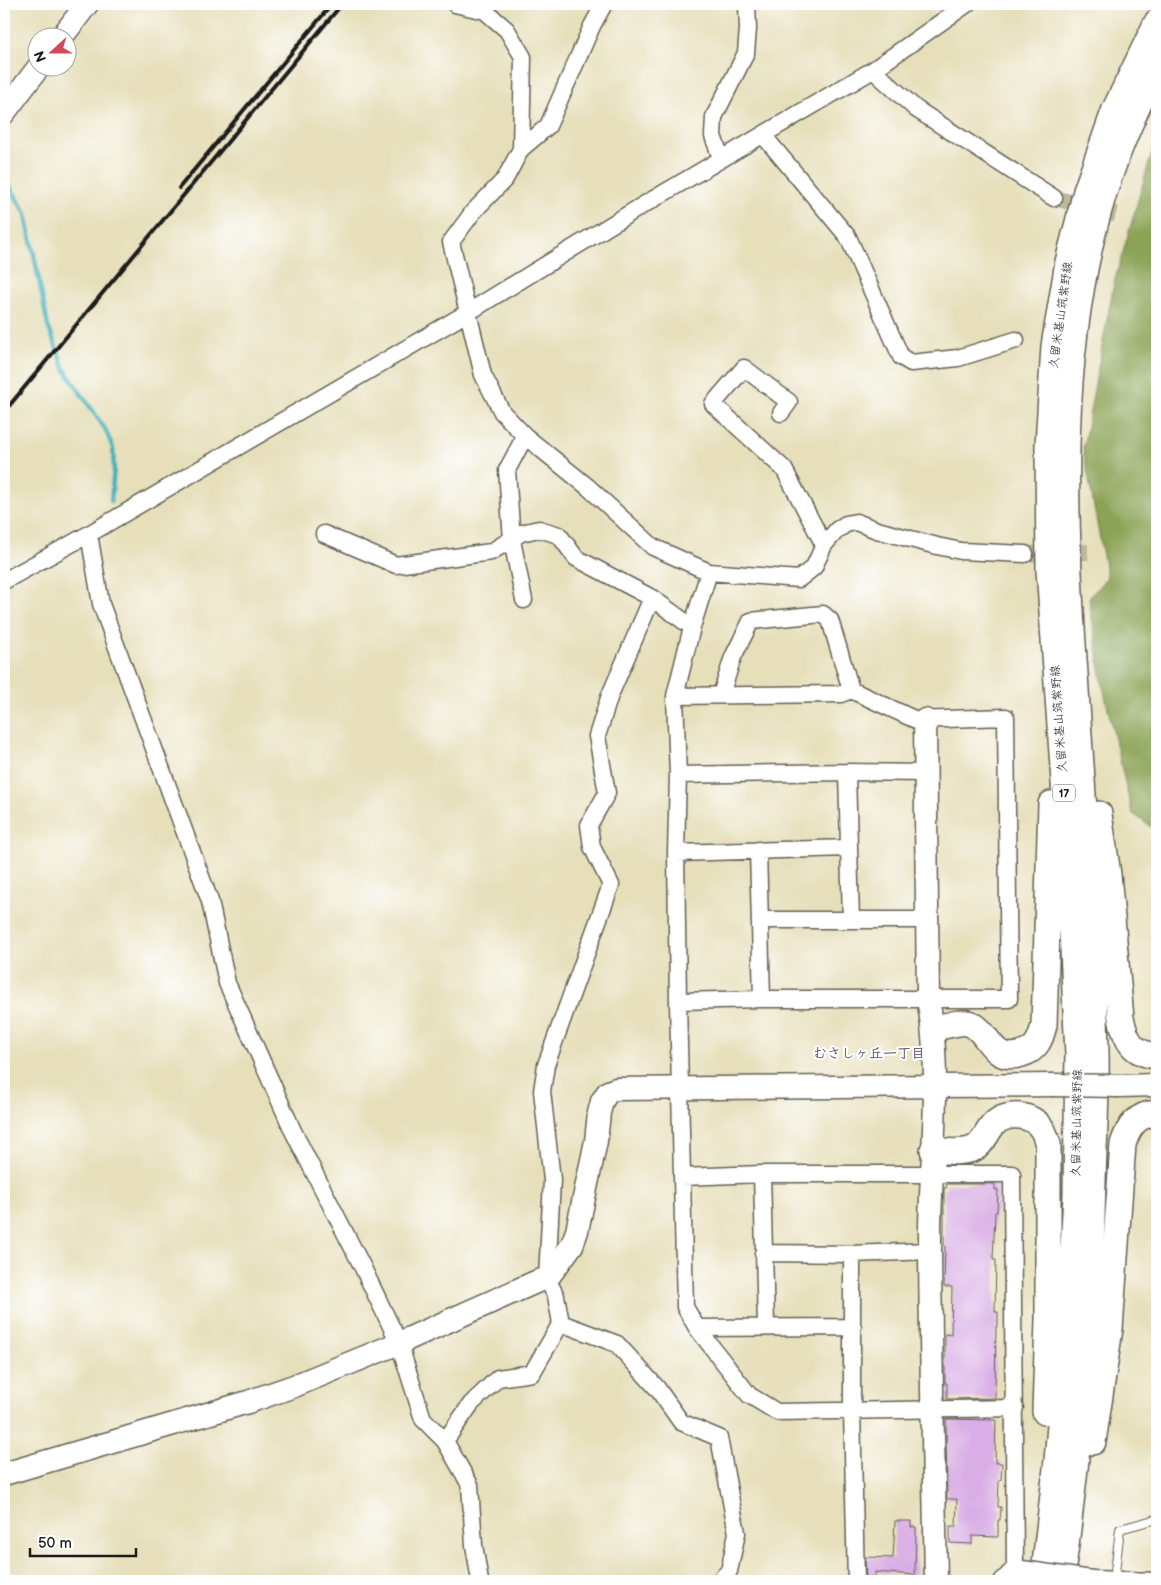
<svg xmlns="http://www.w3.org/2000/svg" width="1161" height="1585" viewBox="0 0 1161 1585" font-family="'Balsamiq Sans','Klee One',sans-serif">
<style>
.forest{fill:#8aa355;stroke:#536038}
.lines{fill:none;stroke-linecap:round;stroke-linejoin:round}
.stream{stroke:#41b1bb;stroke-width:4.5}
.building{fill:#d9ade5}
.street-tunnel{stroke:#beb89a;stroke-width:16;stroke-dasharray:16 8;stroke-linecap:butt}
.lane-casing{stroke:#636053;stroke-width:10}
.street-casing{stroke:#636053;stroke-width:19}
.secondary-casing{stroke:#636053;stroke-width:25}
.primary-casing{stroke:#636053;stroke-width:28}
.lane{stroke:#fff;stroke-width:8}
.street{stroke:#fff;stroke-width:16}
.secondary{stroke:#fff;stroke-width:22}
.primary{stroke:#fff;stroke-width:25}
.rail{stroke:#1c1c1c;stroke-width:4}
.street-bridge-casing{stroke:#636053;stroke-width:19;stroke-linecap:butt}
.secondary-bridge-casing{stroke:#636053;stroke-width:25;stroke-linecap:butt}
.street-bridge{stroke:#fff;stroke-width:16}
.secondary-bridge{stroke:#fff;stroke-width:22}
.labels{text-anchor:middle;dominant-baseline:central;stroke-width:4;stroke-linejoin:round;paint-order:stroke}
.shield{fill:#fff;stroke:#606060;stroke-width:1}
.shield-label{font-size:11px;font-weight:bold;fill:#1c1c1c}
.street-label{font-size:12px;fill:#1c1c1c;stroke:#fff}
.neighbourhood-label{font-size:14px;font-weight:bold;fill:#5e4f62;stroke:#fff}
</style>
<rect width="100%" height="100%" fill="#fff"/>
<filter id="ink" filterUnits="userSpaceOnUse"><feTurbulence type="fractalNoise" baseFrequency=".02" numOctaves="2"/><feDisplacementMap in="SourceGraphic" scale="10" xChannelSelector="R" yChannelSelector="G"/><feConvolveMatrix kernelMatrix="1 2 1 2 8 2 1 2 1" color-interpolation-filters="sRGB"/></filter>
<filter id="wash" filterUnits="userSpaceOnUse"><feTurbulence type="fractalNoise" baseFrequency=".0096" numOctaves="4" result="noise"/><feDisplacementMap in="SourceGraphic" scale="20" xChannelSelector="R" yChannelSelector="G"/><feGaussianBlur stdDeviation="1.12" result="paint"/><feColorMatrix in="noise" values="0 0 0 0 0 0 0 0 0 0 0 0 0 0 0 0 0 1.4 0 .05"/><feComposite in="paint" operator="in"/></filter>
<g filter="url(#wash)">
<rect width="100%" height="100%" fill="#e6dfba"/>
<!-- forest -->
<path class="forest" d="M1157 135V729H1151V827L1132 813 1103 687 1089 598 1107 577 1083 448 1114 283Z"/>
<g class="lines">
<!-- stream -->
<path class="stream" d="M4 176 26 214 48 326 65 370 105 429 113 448 114 468 111 501"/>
</g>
<g id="blocks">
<!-- building -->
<path class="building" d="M947 1184H995V1190H998L997 1212H995L993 1260H996L995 1312H998V1326H996L995 1398 947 1399V1383H945V1334L951 1335 952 1287H944L945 1246H944V1188H946Z
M946 1419 996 1420 995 1463H1002L1001 1480H999L998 1507H1001L1000 1520H998V1537L972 1536V1544L950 1543V1526H956L957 1499H947Z
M895 1521H911V1527H916L915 1575 875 1572V1578H866L865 1557 893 1558Z"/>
</g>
</g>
<g filter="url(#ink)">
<use href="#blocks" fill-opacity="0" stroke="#636053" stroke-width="1"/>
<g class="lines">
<!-- street-tunnel -->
<path class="street-tunnel" d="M1054 198 1119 215
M1025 554 1088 552"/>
<defs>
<path id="lane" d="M1114 1580 1120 1529 1157 1519"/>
<path id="street" d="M455 4 485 11 507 30 523 57 521 149
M604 4 592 26 548 126 521 149 505 179 473 212 451 242 483 375 502 412 525 436 588 487 653 547 709 572 799 579 814 567 824 545 837 530 846 524 856 522 877 530 937 546 961 551 1025 554
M873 70 916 109 1054 198
M763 135 848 237 901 357 911 363 958 358 1016 340
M721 158 713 136 714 117 746 53 748 29 747 4
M781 413 789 402 744 368 713 404 784 469 824 545
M89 534 101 604 210 901 227 983 294 1133 362 1266 399 1343 423 1419 445 1441 470 1485 474 1545 480 1581
M324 534 396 565 491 552 521 533 539 529 559 535 576 558 652 598 692 627
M709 572 692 627 675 696 678 775 676 853 678 1001 685 1307 697 1328 749 1395 777 1412 1015 1408
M4 581 89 534 467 313 640 207 873 70 967 4
M524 600 512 540 507 470 525 436
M721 695 733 657 751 621 823 614 830 620 851 690
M675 696 841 694 851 690 916 720 1006 717 1009 999H762L678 1001
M847 772 851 920
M678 775 847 772 925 773
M758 850 762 999
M676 853 849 848
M760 920H927
M762 1174 766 1326
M682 1177 762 1174H1012L1015 1568
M763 1253 852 1254 930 1251
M852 1254V1410L856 1581
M561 1323 617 1344 657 1388 681 1422 719 1438 737 1533 729 1571 719 1581
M697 1328 853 1327
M445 1441 471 1404 498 1378 532 1373 561 1323 556 1296 547 1279 552 1180 542 1091 546 1065 611 885 592 847 589 825 607 793 597 736 610 695 652 598
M1092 1579 1157 1581
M1002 1581 1015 1568 1022 1569"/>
<path id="secondary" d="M61 38 87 4
M4 113 38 68
M925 720 928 999C942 1073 931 1154 930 1229 930 1347 934 1464 936 1581
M1119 1086 1157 1085
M4 1474 248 1402 294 1386 399 1343 538 1281 547 1279 572 1245 577 1231 596 1141 599 1113 602 1101 608 1092 616 1089 1052 1085"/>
<path id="primary" d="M1099 814 1108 874 1121 1018C1126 1040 1132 1054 1157 1056
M934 1028C942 1027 961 1021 968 1023 990 1029 989 1064 1022 1054 1037 1050 1041 1038 1044 1025L1051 804
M933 1150C947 1151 962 1154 975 1148 984 1143 987 1131 994 1124 1007 1111 1033 1114 1042 1129 1045 1133 1046 1139 1048 1144V1320L1045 1412
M1093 1442 1110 1329 1123 1144C1129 1126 1137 1114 1157 1113
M1043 1581 1057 1460 1069 1324 1076 1195 1078 1054 1067 824 1049 569 1048 445 1054 346 1068 262 1086 191 1115 109 1157 22
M1061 1581C1080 1449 1090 1316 1093 1182 1094 1139 1097 1095 1096 1051 1093 925 1083 800 1075 674 1064 513 1056 349 1104 193 1118 148 1137 107 1157 65"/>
</defs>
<!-- lane casing -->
<use href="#lane" class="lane-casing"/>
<!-- street casing -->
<use href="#street" class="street-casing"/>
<!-- secondary casing -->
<use href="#secondary" class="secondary-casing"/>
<!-- primary casing -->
<use href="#primary" class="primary-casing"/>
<!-- lane -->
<use href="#lane" class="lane"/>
<!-- street -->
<use href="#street" class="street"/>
<!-- secondary -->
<use href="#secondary" class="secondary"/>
<!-- primary -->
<use href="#primary" class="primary"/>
<!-- rail -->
<path class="rail" d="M179 188 332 4
M4 412 342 4"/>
<defs>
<path id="street-bridge" d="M1022 1569 1092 1579"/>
<path id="secondary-bridge" d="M1052 1085 1119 1086"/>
</defs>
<!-- street-bridge casing -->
<use href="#street-bridge" class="street-bridge-casing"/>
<!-- secondary-bridge casing -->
<use href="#secondary-bridge" class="secondary-bridge-casing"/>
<!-- street-bridge -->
<use href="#street-bridge" class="street-bridge"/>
<!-- secondary-bridge -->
<use href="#secondary-bridge" class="secondary-bridge"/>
</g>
</g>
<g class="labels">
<!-- shield labels -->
<rect class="shield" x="1053" y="784.5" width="22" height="17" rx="4"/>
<g class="shield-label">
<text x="1064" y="793">17</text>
</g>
<!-- street labels -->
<g class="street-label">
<text transform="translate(1061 315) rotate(-82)">久留米基山筑紫野線</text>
<text transform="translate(1059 719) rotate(-94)">久留米基山筑紫野線</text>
<text transform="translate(1077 1123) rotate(-89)">久留米基山筑紫野線</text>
</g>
<!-- neighbourhood labels -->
<g class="neighbourhood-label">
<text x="869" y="1053">むさしヶ丘一丁目</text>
</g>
</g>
<!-- margin -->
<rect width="1161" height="1585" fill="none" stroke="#fff" stroke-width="20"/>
<!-- north arrow -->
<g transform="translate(52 52) rotate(249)"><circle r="24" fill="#ffffff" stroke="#a4a4a4"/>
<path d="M0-4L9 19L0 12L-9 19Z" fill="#d1495b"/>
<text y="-8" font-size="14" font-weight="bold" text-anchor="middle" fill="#1c1c1c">N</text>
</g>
<!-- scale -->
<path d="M30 1548v8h106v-8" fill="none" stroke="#1c1c1c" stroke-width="2.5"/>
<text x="38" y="1548" font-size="15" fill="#1c1c1c" stroke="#ffffff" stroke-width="4" paint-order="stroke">50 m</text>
</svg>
